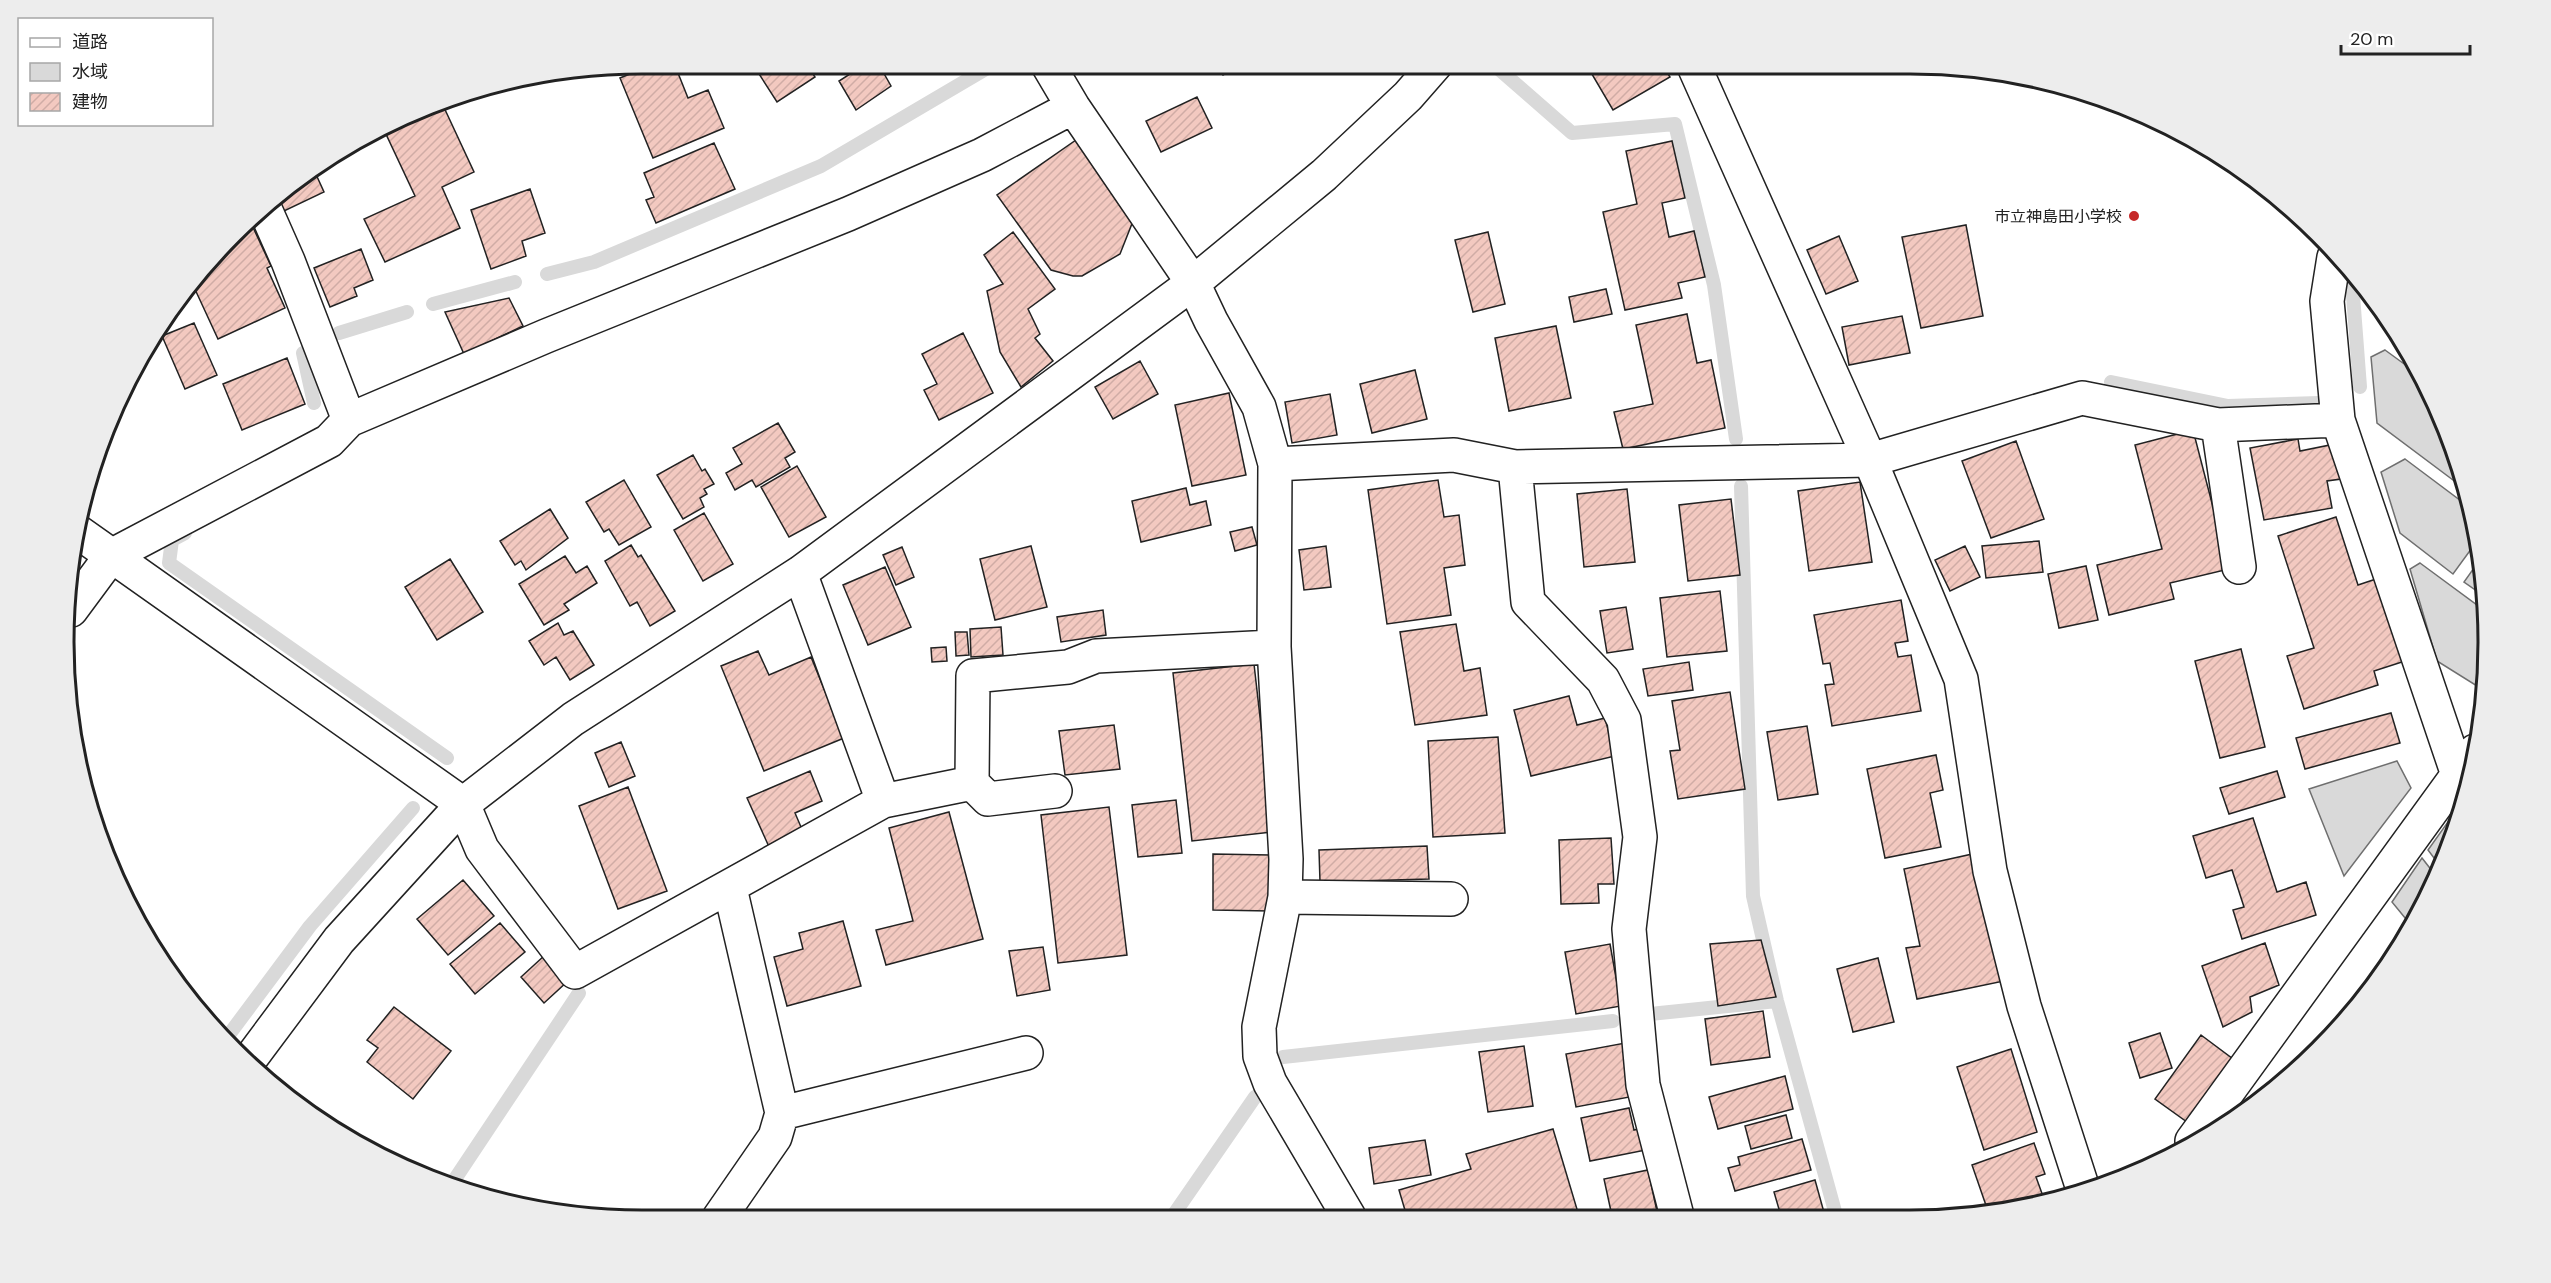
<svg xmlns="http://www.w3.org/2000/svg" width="2551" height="1283" viewBox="0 0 2551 1283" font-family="'DM Sans','Noto Sans JP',sans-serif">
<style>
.water{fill:#d9d9d9;stroke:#6f6f6f;stroke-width:1.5}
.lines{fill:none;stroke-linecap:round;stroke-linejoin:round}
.stream{stroke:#d9d9d9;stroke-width:14}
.building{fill:url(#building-hatch);stroke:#222;stroke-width:1.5}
.minor-casing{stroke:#222;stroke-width:36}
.minor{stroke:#fff;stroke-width:33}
.poi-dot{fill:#c62828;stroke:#fff;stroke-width:2}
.labels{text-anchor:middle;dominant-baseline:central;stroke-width:4.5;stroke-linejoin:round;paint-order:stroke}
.poi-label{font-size:16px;fill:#222;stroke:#fff;text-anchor:end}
.rim{fill:none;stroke:#222;stroke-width:3}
</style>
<defs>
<pattern id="building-hatch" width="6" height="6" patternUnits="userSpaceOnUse" patternTransform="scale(1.5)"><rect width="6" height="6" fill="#f3c9c0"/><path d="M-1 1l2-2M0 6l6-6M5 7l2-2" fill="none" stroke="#d0aca5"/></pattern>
</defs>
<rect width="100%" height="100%" fill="#fff"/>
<!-- water -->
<path class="water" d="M2385 350 2422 377 2457 455 2462 476 2457 483 2377 423 2371 357Z
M2405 459 2469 507 2477 541 2453 574 2400 533 2381 472Z
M2481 558 2484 596 2464 582Z
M2420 563 2485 611 2487 679 2485 691 2437 661 2410 569Z
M2397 761 2411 788 2344 876 2309 789Z
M2450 819 2457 821 2440 866 2428 850Z
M2422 858 2436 876 2428 897 2410 924 2392 902Z"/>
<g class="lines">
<!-- stream -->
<path class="stream" d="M1493 64 1572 133 1675 124 1714 285 1736 439
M2351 269 2360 387
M547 274 594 262 821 166 996 63
M433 304 515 282
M339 333 407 312
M303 353 314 403
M2111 382 2228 406 2319 403
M1741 486 1753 896 1777 1001 1836 1215
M185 533 172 540 169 563 447 758
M1650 1014 1777 1001
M225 1040 310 926 413 808
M1283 1057 1613 1021
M451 1185 579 993
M1172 1217 1255 1097"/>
</g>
<!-- building -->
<path class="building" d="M656 63H674L688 98 708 90 724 128 653 158 620 78Z
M752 63H806L815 77 777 102Z
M867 63H878L891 86 856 110 839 81Z
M1217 64H1244L1223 75Z
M1586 64H1662L1670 77 1613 110Z
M1197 97 1212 128 1161 152 1146 121Z
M441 101 474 172 442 187 460 228 385 262 364 219 415 196 385 132Z
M1076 140 1133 221 1120 254 1082 276H1073L1051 270 997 195Z
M1672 141 1685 198 1662 203 1669 237 1694 231 1705 277 1678 283 1682 298 1625 310 1603 212 1637 204 1626 151Z
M714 143 735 189 656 223 646 200 654 197 644 173Z
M314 170 324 192 284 211 277 195 289 183Z
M530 189 545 233 522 241 526 256 491 269 471 210Z
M251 223 271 266 267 268 285 308 218 339 193 285Z
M1966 225 1983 316 1921 328 1902 237Z
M1013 232 1055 289 1028 309 1040 334 1035 338 1053 361 1021 387 1000 352 987 291 1003 284 984 255Z
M1488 232 1505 304 1473 312 1455 240Z
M1839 236 1858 281 1826 294 1807 250Z
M361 249 373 280 354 288 357 296 330 307 314 268Z
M1606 289 1612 314 1574 322 1569 297Z
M509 298 523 326 464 354 445 312Z
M1687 314 1697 363 1711 360 1725 428 1623 449 1614 412 1653 404 1636 325Z
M1902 316 1910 353 1849 365 1842 327Z
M194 323 217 375 185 389 162 336Z
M1556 326 1571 398 1509 411 1495 338Z
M963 333 993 393 939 420 924 390 937 384 922 354Z
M287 358 305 404 242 430 223 384Z
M1140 361 1158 394 1113 419 1095 387Z
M1415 370 1427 419 1372 433 1360 384Z
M1229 393 1246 475 1192 486 1175 405Z
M1330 394 1337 435 1292 443 1285 402Z
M778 423 795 452 785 458 790 467 756 487 752 480 735 490 726 473 742 464 733 448Z
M2193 430 2229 569 2170 583 2174 599 2109 615 2097 565 2162 549 2135 445Z
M2298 439 2300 451 2335 444 2341 479 2327 481 2332 508 2264 520 2250 448Z
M2016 441 2044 519 1991 538 1962 461Z
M693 455 702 471 705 469 714 484 704 489 707 494 700 498 704 507 683 519 657 475Z
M797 466 826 517 789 537 761 487Z
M624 480 651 527 619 545 609 529 604 532 586 502Z
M1438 480 1444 517 1459 515 1465 565 1444 568 1451 615 1387 624 1368 490Z
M1860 482 1872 562 1809 571 1798 491Z
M1186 488 1190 505 1206 501 1211 525 1141 542 1132 501Z
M1627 489 1635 562 1584 567 1577 494Z
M1731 499 1740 575 1688 581 1679 505Z
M550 509 568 538 526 570 521 561 515 565 500 541Z
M704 513 733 564 703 581 674 530Z
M2336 517 2358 585 2379 578 2405 661 2374 671 2378 685 2304 709 2287 656 2314 648 2278 536Z
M1252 527 1257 545 1235 551 1230 532Z
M2039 541 2043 572 1986 578 1982 546Z
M631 545 638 557 641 555 675 611 650 626 637 602 630 606 605 561Z
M1031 546 1047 607 995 620 980 559Z
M1326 546 1331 587 1304 590 1299 550Z
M1965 546 1980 577 1950 591 1935 560Z
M902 547 914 577 896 585 883 555Z
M565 556 576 573 587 566 597 583 564 604 569 610 544 625 519 584Z
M450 559 483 612 437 640 405 587Z
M2086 566 2098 620 2059 628 2048 574Z
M885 567 911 627 868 645 843 585Z
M1720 591 1727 651 1667 657 1660 598Z
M1901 600 1908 641 1895 643 1898 657 1911 655 1921 711 1832 726 1825 685 1834 684 1830 663 1823 664 1814 615Z
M1626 607 1633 649 1607 653 1600 611Z
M1103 610 1106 635 1061 642 1057 617Z
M558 623 564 635 573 631 594 665 570 680 556 657 544 665 529 641Z
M1456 624 1464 671 1480 668 1487 715 1415 725 1400 632Z
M1001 627 1003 655 971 657 970 629Z
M955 632H967L969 655 956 656Z
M946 647 947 661 932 662 931 648Z
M2241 649 2265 747 2220 758 2195 661Z
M758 651 769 675 811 657 844 738 764 771 721 666Z
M1689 662 1693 690 1648 696 1643 669Z
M1254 664 1273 832 1192 841 1173 673Z
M1730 692 1745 789 1678 799 1670 751 1680 750 1672 701Z
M1569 696 1577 725 1605 718 1615 756 1531 776 1514 710Z
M2391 713 2400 743 2305 769 2296 738Z
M1114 725 1120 769 1065 775 1059 731Z
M1807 726 1818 794 1778 800 1767 732Z
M1498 737 1505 833 1433 837 1428 741Z
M621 742 635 776 609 787 595 753Z
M1936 755 1943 790 1930 793 1941 847 1885 858 1867 769Z
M810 771 822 801 795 813 804 834 770 849 747 798Z
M2277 771 2285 797 2229 814 2220 788Z
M628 787 667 891 618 909 579 806Z
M1176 800 1182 853 1138 857 1132 805Z
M1109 807 1127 955 1058 963 1041 815Z
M949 812 983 939 886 965 876 930 913 921 889 828Z
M2253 818 2277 892 2306 882 2316 915 2242 939 2233 910 2244 907 2232 870 2206 878 2193 836Z
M1611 838 1614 884H1598L1599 903 1561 904 1559 840Z
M1427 846 1429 879 1320 882 1319 850Z
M1977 853 2004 981 1917 999 1906 948 1920 946 1904 869Z
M1213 854 1270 855V911L1213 910Z
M463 880 494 916 448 955 417 919Z
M843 921 861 986 787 1006 774 957 803 949 799 933Z
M500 923 525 952 475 994 450 964Z
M1761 940 1776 997 1718 1006 1710 944Z
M2265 943 2279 985 2250 997 2252 1012 2223 1027 2202 966Z
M1610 944 1621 1006 1576 1014 1565 952Z
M1043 947 1050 990 1017 996 1009 951Z
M545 955 568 981 544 1003 521 977Z
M1878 958 1894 1022 1853 1032 1837 969Z
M394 1007 451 1051 413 1099 367 1062 378 1048 367 1040Z
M1763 1011 1770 1057 1711 1065 1705 1019Z
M2160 1033 2172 1068 2140 1078 2129 1043Z
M2201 1035 2233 1059 2187 1122 2155 1099Z
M1625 1043 1635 1096 1576 1107 1566 1054Z
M1524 1046 1533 1106 1488 1112 1479 1052Z
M2011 1049 2037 1132 1984 1150 1957 1067Z
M1785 1076 1793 1109 1718 1129 1709 1097Z
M1629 1108 1634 1130 1647 1127 1651 1149 1590 1161 1581 1118Z
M1786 1115 1792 1138 1751 1149 1745 1126Z
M1553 1129 1579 1216 1407 1217 1399 1190 1471 1169 1466 1154Z
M1802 1139 1811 1170 1735 1191 1728 1168 1740 1165 1738 1157Z
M1425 1140 1431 1175 1374 1184 1369 1148Z
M2034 1143 2045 1174 2036 1177 2044 1199 1989 1214 1972 1165Z
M1648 1170 1658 1216H1612L1604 1179Z
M1815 1180 1825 1216H1781L1774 1192Z"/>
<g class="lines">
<defs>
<path id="minor" d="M1047 63 1073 107 1193 283 1211 321 1259 407 1275 464 1274 647 1286 859 1285 897 1259 1027 1260 1056 1270 1083 1349 1217
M1693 64 1870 460 1961 679 1990 871 2024 1006 2083 1189
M265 209 288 261 349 420
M2337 253 2334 257 2327 301 2338 420 2458 775 2469 789
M2218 425 2239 567
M1275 464 1454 455 1515 467 1870 460 2082 398 2218 425 2338 420
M1515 467 1528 602 1603 680 1624 720 1640 837 1629 929 1643 1085 1677 1216
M74 529 463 804 482 849 575 972 883 801 800 573
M71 610 111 556 329 441 349 420 546 336 848 214 982 155 1073 107
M972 783 988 799 1055 791
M883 801 972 783 973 676 1068 667 1096 656 1274 647
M1285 897 1451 899
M248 1062 339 940 463 804 573 719 800 573 1193 283 1324 175 1408 96 1436 64
M782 1113 1026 1053
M2192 1141 2475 751
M719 1218 775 1137 782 1113 730 888"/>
</defs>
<!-- minor casing -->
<use href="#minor" class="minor-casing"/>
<!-- minor -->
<use href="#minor" class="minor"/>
</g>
<!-- markers -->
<circle class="poi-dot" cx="2134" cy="216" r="6"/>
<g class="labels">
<!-- poi labels -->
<g class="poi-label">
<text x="2122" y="216">市立神島田小学校</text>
</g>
</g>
<!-- crop -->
<path d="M0 0H2551V1283H0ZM642 74H1910A568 568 0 0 1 2478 642V642A568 568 0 0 1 1910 1210H642A568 568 0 0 1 74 642V642A568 568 0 0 1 642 74Z" fill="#ededed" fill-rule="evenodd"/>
<path class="rim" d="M642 74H1910A568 568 0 0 1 2478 642V642A568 568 0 0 1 1910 1210H642A568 568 0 0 1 74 642V642A568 568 0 0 1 642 74Z"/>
<!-- legend -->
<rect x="18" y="18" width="195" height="108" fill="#ffffff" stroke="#a7a7a7" stroke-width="1.5"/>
<rect x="30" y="38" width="30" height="9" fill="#ffffff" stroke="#a7a7a7" stroke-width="1.5"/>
<text x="72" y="48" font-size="18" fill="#222222">道路</text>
<rect x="30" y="63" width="30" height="18" fill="#d9d9d9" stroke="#a7a7a7" stroke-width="1.5"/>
<text x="72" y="78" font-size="18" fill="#222222">水域</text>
<rect x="30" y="93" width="30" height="18" fill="url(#building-hatch)" stroke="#a7a7a7" stroke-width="1.5"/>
<text x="72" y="108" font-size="18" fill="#222222">建物</text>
<!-- scale -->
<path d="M2341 45v9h129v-9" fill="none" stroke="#222222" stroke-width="3"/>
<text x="2350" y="45" font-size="18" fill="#222222" stroke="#ffffff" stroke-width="4.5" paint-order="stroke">20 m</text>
</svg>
